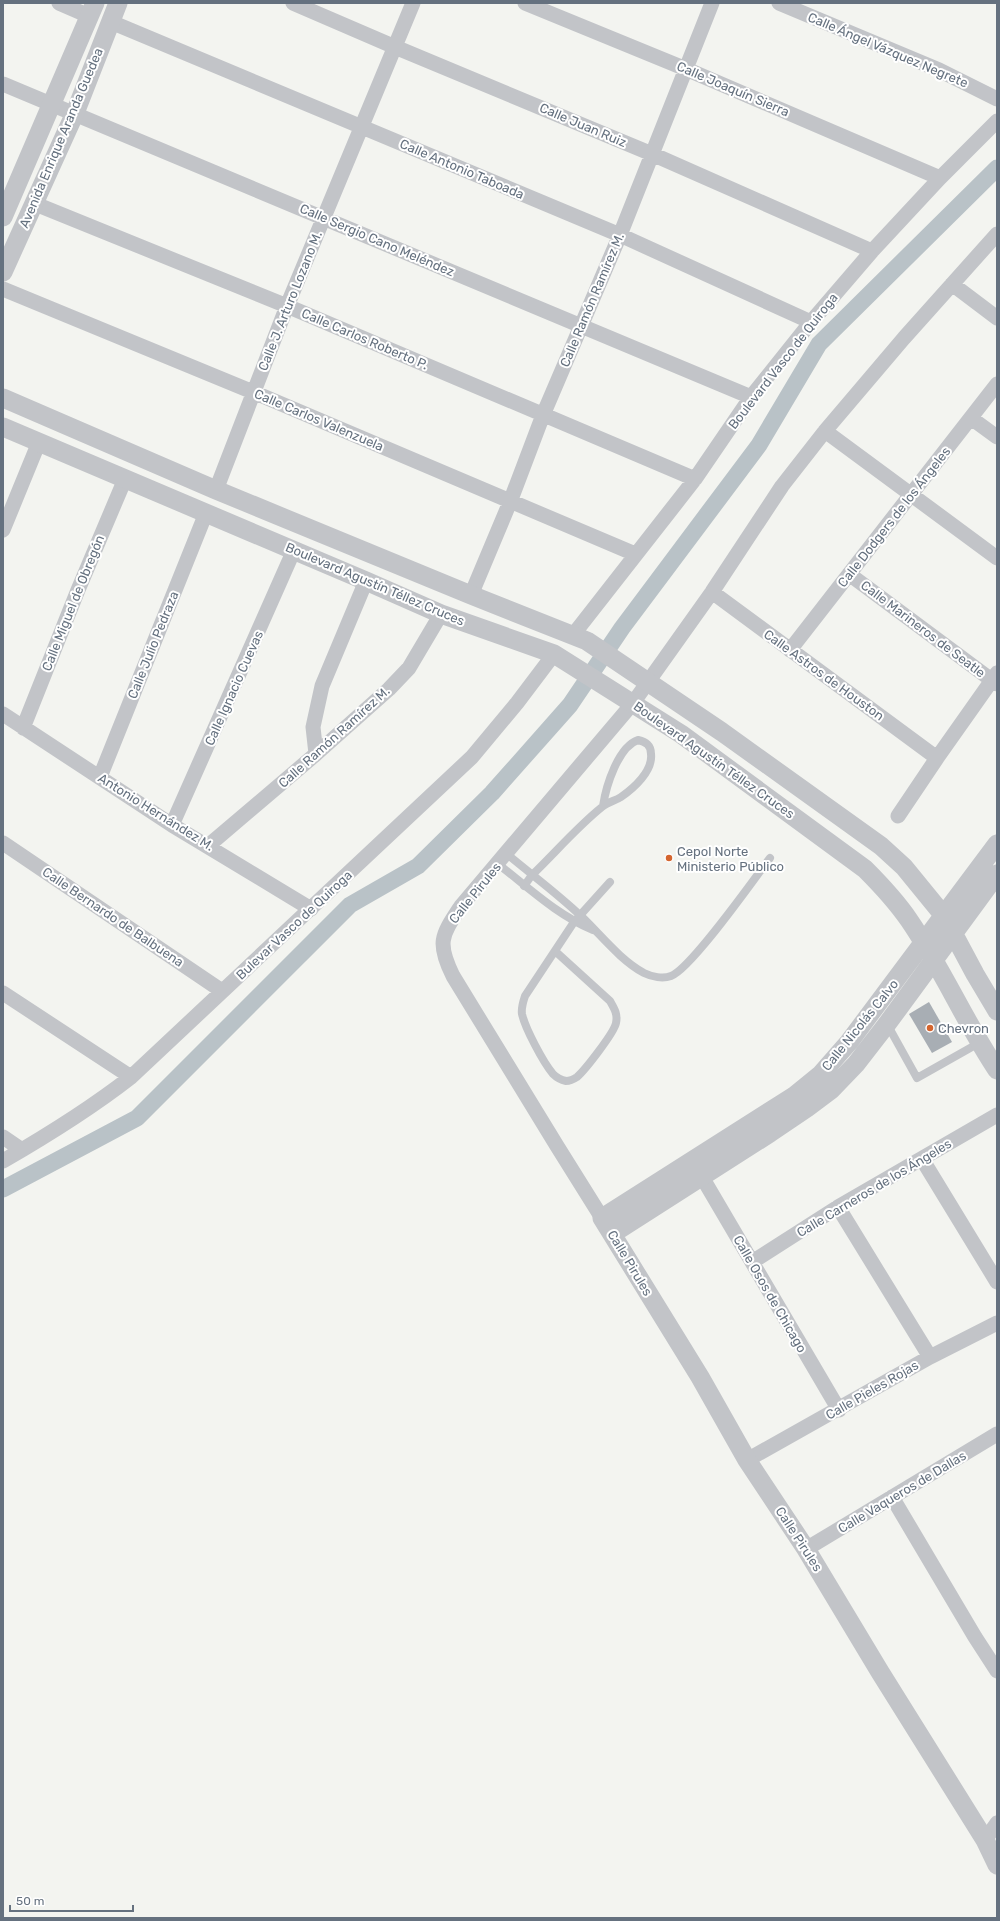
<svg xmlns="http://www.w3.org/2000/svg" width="1000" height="1921" viewBox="0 0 1000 1921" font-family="Rubik,sans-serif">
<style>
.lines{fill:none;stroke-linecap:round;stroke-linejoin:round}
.canal{stroke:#b9c2c7;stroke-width:17}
.building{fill:#a8aeb4}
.service{stroke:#c2c4c8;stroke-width:8}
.minor{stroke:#c2c4c8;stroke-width:15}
.tertiary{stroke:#c2c4c8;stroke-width:19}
.poi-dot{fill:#d4652f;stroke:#fff;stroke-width:1.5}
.labels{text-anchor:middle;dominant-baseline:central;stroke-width:4;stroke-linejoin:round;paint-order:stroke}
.street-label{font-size:13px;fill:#65717f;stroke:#fff}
.poi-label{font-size:13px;fill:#65717f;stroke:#fff;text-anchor:start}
</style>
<rect width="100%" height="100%" fill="#f3f4f0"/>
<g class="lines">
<!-- canal -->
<path class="canal" d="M3 1189 137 1118 350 905 418 866 492 793 570 705 622 628 759 445 819 344 997 168"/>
</g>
<!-- building -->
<path class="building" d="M929 1002 952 1042 932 1053 909 1014Z"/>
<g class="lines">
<!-- service -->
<path class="service" d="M507 854C532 875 558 894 581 916 601 935 620 960 644 973 652 977 663 979 671 976 691 969 754 879 770 858
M498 864C529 888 557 915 593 930
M524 886 532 875C555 853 577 827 602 807 607 802 615 801 621 797 634 788 653 771 651 754 651 745 646 742 638 740 618 747 606 786 603 806
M555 951 610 1001C614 1008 618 1014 616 1023 614 1033 585 1070 577 1077 574 1079 569 1081 566 1081 561 1080 556 1077 553 1074 543 1062 525 1028 522 1014 521 1008 523 1002 525 996L574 922 610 882
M887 1024 917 1078 979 1043"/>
<!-- minor -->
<path class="minor" d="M59 3 89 16
M293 3 395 47 652 154 872 251
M525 3 686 69 940 178
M779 3 939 70 997 99
M111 22 620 235 811 322
M3 84 751 397
M33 203 287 306 695 479
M952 284 997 318
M3 289 253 392 635 554
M971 418 997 437
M825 431 997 558
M216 490 287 306 413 3
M3 530 39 442
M849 574 997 684
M712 592 937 758
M471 595 510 502 543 415 620 235 712 3
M573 635 695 479 751 397 811 322 872 251 940 178 997 121
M790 650 997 384
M3 714 172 825 311 909
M23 728 78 590 125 479
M316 754 313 727 322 686 366 581
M100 777 206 513
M898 816 937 758 997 673
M172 825 294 550
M3 843 222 991
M209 845 316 754 389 689 409 668 441 614
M3 993 131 1077
M3 1137 22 1150
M922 1159 997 1282
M3 1161C48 1135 90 1109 131 1077L472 757 517 703 554 654
M702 1177 839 1410
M838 1207 930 1357
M602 1218 557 1146 453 976C436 942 442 935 461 906L633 703 712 592 782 486 825 431 904 338 997 234
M752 1262 838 1207 997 1115
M747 1460 930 1357 997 1323
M892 1497 975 1637 997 1671
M806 1549 997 1434
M985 1840 997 1823"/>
<!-- tertiary -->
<path class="tertiary" d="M3 217 95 3
M3 272 75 113 118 3
M3 398 216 490 471 595 587 641 722 732 881 846 904 867 944 916 975 974 997 1011
M3 427 366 581 441 614 554 654 681 734 865 869C881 885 896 901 909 920 942 968 965 1022 997 1070
M997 844 849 1042 821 1074 794 1096 602 1218 700 1377 747 1460 806 1549 880 1672 985 1840 997 1865
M612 1234 770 1133 807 1108 831 1090 856 1064 887 1024 997 874"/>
</g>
<!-- markers -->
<g class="poi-dot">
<circle cx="669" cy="858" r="4"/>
<circle cx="930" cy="1028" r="4"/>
</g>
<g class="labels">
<!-- street labels -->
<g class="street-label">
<text transform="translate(888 50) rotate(23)">Calle Ángel Vázquez Negrete</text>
<text transform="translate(733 89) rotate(23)">Calle Joaquín Sierra</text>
<text transform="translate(583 125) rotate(23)">Calle Juan Ruiz</text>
<text transform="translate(61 138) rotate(-67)">Avenida Enrique Aranda Guedea</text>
<text transform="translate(462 169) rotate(23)">Calle Antonio Taboada</text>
<text transform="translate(377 240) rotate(23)">Calle Sergio Cano Meléndez</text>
<text transform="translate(592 300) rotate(-67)">Calle Ramón Ramírez M.</text>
<text transform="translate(290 301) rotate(-68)">Calle J. Arturo Lozano M.</text>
<text transform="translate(365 339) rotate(23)">Calle Carlos Roberto P.</text>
<text transform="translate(783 361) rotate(-52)">Boulevard Vasco de Quiroga</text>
<text transform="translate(319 420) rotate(23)">Calle Carlos Valenzuela</text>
<text transform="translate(894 517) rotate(-52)">Calle Dodgers de los Ángeles</text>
<text transform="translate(375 584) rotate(23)">Boulevard Agustín Téllez Cruces</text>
<text transform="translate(73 603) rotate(-68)">Calle Miguel de Obregón</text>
<text transform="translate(923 629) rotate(37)">Calle Marineros de Seatle</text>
<text transform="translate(153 645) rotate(-68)">Calle Julio Pedraza</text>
<text transform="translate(824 675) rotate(36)">Calle Astros de Houston</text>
<text transform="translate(234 688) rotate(-66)">Calle Ignacio Cuevas</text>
<text transform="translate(334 737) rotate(-42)">Calle Ramón Ramírez M.</text>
<text transform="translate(714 760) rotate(35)">Boulevard Agustín Téllez Cruces</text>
<text transform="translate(156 812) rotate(32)">Antonio Hernández M.</text>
<text transform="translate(475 893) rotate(-51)">Calle Pirules</text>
<text transform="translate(113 917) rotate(34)">Calle Bernardo de Balbuena</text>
<text transform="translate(294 925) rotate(-43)">Bulevar Vasco de Quiroga</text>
<text transform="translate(860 1025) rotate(-51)">Calle Nicolás Calvo</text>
<text transform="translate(874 1188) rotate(-31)">Calle Carneros de los Ángeles</text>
<text transform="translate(630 1263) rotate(59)">Calle Pirules</text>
<text transform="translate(770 1294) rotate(60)">Calle Osos de Chicago</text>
<text transform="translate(872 1390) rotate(-30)">Calle Pieles Rojas</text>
<text transform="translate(902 1492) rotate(-31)">Calle Vaqueros de Dallas</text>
<text transform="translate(799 1539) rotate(57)">Calle Pirules</text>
</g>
<!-- poi labels -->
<g class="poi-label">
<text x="677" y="851">Cepol Norte<tspan x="677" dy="15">Ministerio Público</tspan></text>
<text x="938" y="1028">Chevron</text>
</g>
</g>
<!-- border -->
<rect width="1000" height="1921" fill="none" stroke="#65717f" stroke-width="8"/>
<!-- scale -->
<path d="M10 1905v6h123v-6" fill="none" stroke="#65717f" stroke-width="2"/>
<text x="16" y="1905" font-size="12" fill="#65717f" stroke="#ffffff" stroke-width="3" paint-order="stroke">50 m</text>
</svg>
